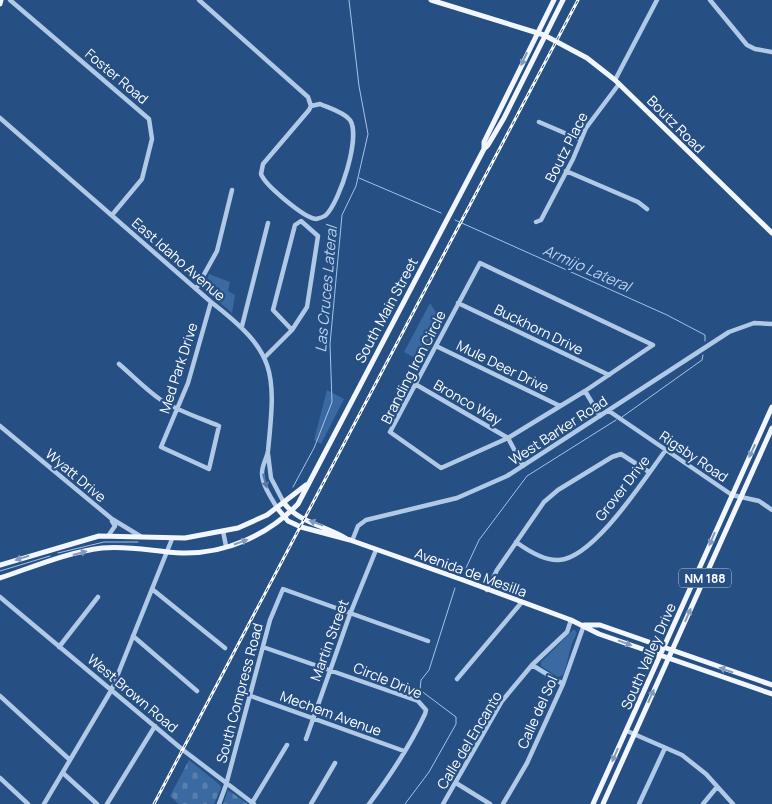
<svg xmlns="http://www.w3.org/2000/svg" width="772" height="804" viewBox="0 0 772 804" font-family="Manrope,sans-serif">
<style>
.cemetery{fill:url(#cemetery-stones)}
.green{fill:#3b69a1}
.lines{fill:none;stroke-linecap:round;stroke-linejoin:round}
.stream{stroke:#a4c4e8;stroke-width:1}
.minor{stroke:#b0c9e7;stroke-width:4.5}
.major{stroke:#f2f6fe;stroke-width:5}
.rail-casing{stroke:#fff;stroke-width:3}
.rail{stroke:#264f84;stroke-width:1;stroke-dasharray:4;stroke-linecap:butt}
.oneway{fill:#829abb}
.oneway2{fill:#567aa7}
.labels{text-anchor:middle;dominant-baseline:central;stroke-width:4.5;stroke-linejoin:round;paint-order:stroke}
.shield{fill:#264f84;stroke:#becada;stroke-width:1}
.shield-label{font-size:12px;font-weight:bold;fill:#fff}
.street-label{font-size:14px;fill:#fff;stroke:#264f84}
.water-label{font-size:15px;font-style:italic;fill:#bbd3ef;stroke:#264f84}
</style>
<defs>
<pattern id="cemetery-stones" width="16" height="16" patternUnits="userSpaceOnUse" patternTransform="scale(1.25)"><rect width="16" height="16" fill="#3b69a1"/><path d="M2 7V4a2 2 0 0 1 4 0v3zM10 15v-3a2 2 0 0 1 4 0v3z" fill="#5880af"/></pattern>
</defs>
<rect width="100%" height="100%" fill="#264f84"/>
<!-- cemetery -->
<path class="cemetery" d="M189 760 219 784 221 788 214 804H179L170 796Z
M228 790 248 804H223Z"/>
<!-- green -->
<path class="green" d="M209 274 230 282 228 291 235 295 232 313 204 289Z
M430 303 443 323 422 362 404 352Z
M327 390 344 399 321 444 314 440Z
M573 630H575L577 633C569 646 569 661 563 675L558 677 541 666V662Z"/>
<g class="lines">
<!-- stream -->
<path class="stream" d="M359 178 441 213
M455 220 667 315 705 335V341
M622 417 702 360 703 355
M293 487 314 448 332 402 330 344 342 215 356 186 368 134 359 86 349 0
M58 553 104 542H138
M466 568 479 540 527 476 616 420
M0 571 50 556
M405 804 429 772 456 724V717L420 690 421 680 429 670 455 588"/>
<!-- minor -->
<path class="minor" d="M10 0 149 119 152 139 142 179 112 215
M199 0 308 97 311 106 309 110 263 164 261 174C265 185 304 218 316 219 320 218 324 217 326 215 340 201 361 137 350 120 344 112 329 108 320 104L311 106
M710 0 747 45 755 49 772 52
M615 80 657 0
M0 118 211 302C277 353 276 371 268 451 267 458 262 465 262 473 262 485 271 497 277 508
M539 122 581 140
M566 171 638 202 647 209
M536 222 541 220 573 159 586 128 619 84
M480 263 653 345 585 391 508 438 441 468 390 432Z
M196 289 217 251 232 190
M458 303 609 375
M242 326 268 223
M436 346 560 406
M265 357 292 330 307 307 318 236 301 221 295 225 273 310 292 330
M119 364C133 376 146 390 161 400 178 411 200 418 219 426L209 469 161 447 188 383 211 302
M415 384 508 438 523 466
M585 391 600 416
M609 411 732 495 759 501 772 510
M0 426 112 519 140 536
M268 454 271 478 284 503
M223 531 226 546
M108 536 115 526 112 521
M352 541 358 526 366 520 457 498 507 476 729 332 754 323 772 324
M516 542C527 550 545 561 559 560 594 558 645 478 665 451
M152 589 225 648
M487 590 497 570 544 502 558 490 612 457 621 454 649 472
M0 597 183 750 254 804
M133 636 197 691
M59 647 98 597
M263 647 418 701 426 710 425 714C410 746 390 776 369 804
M532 665 563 684
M457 679 522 602
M0 696 70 760
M251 696 404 751
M627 731 682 755 706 774 733 804
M306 739 350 614 376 550
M64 774 97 804
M0 778 28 804
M456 783 490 804
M252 803 287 745
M44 804 112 689 172 539
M107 804 155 726
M219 804 226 785 270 620 283 589 428 641
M311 804 335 763
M443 804 502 701 532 665 567 632 571 620
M503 804 527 763 563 684 584 625
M639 804 665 748
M703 804 717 787"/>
<!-- major -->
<path class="major" d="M431 0 544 35 587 58 615 80 772 233
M0 4 1 0
M484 149V142L554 0
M284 503C299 523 327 526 347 539
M277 508 288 521 301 527 350 540 463 580 571 620 599 634 772 694
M0 565 99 536 185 538 238 528 267 515 306 485
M0 578C33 567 68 552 102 548 129 545 156 552 182 553 226 554 268 535 298 504L484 149 488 145 504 118 563 0
M584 625H600L772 685
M593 804 772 407
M603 804 772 428"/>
<defs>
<path id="rail" d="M154 804 578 0"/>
</defs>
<!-- rail casing -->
<use href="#rail" class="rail-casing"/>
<!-- rail -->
<use href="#rail" class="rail"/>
</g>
<!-- one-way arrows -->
<defs><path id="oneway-solid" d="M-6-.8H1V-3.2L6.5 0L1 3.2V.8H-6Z" transform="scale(1.25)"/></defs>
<g class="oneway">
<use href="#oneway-solid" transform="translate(524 59) rotate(115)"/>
<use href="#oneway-solid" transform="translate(752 451) rotate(115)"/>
<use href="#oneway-solid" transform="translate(316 523) rotate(-160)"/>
<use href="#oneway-solid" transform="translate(712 539) rotate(113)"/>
<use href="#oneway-solid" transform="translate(241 542) rotate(-19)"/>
<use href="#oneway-solid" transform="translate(80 553) rotate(-15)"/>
<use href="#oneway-solid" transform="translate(22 558) rotate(162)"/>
<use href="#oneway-solid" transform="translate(688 615) rotate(-66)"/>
<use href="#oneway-solid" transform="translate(625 643) rotate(20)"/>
<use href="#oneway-solid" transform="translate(726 670) rotate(-161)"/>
<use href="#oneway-solid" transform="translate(651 696) rotate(-66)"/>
<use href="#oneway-solid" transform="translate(615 755) rotate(114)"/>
</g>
<use class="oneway2" href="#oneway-solid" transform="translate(265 481) rotate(74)"/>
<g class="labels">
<!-- shield labels -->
<rect class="shield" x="679" y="568.5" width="52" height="19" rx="4"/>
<g class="shield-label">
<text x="705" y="578">NM 188</text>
</g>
<!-- street labels -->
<g class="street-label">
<text transform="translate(117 76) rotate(40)">Foster Road</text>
<text transform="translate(676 124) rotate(45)">Boutz Road</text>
<text transform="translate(566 147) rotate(-63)">Boutz Place</text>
<text transform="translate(179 259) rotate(41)">East Idaho Avenue</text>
<text transform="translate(386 310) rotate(-62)">South Main Street</text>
<text transform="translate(539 329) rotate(26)">Buckhorn Drive</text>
<text transform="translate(503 366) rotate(26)">Mule Deer Drive</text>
<text transform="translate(413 367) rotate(-63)">Branding Iron Circle</text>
<text transform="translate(178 368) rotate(-72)">Med Park Drive</text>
<text transform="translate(468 402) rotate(30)">Bronco Way</text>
<text transform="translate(558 430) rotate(-33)">West Barker Road</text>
<text transform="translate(694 456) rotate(34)">Rigsby Road</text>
<text transform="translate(76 475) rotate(40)">Wyatt Drive</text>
<text transform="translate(622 488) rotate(-52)">Grover Drive</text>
<text transform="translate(471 572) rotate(20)">Avenida de Mesilla</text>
<text transform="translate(329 640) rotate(-70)">Martin Street</text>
<text transform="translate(648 656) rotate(-66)">South Valley Drive</text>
<text transform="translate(388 680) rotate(22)">Circle Drive</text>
<text transform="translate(133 693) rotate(40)">West Brown Road</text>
<text transform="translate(239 693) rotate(-75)">South Compress Road</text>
<text transform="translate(537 712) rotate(-66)">Calle del Sol</text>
<text transform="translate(331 713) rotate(20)">Mechem Avenue</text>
<text transform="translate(469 740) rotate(-59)">Calle del Encanto</text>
</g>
<!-- water labels -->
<g class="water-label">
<text transform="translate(587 268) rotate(24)">Armijo Lateral</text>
<text transform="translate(326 289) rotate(-85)">Las Cruces Lateral</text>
</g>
</g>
</svg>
